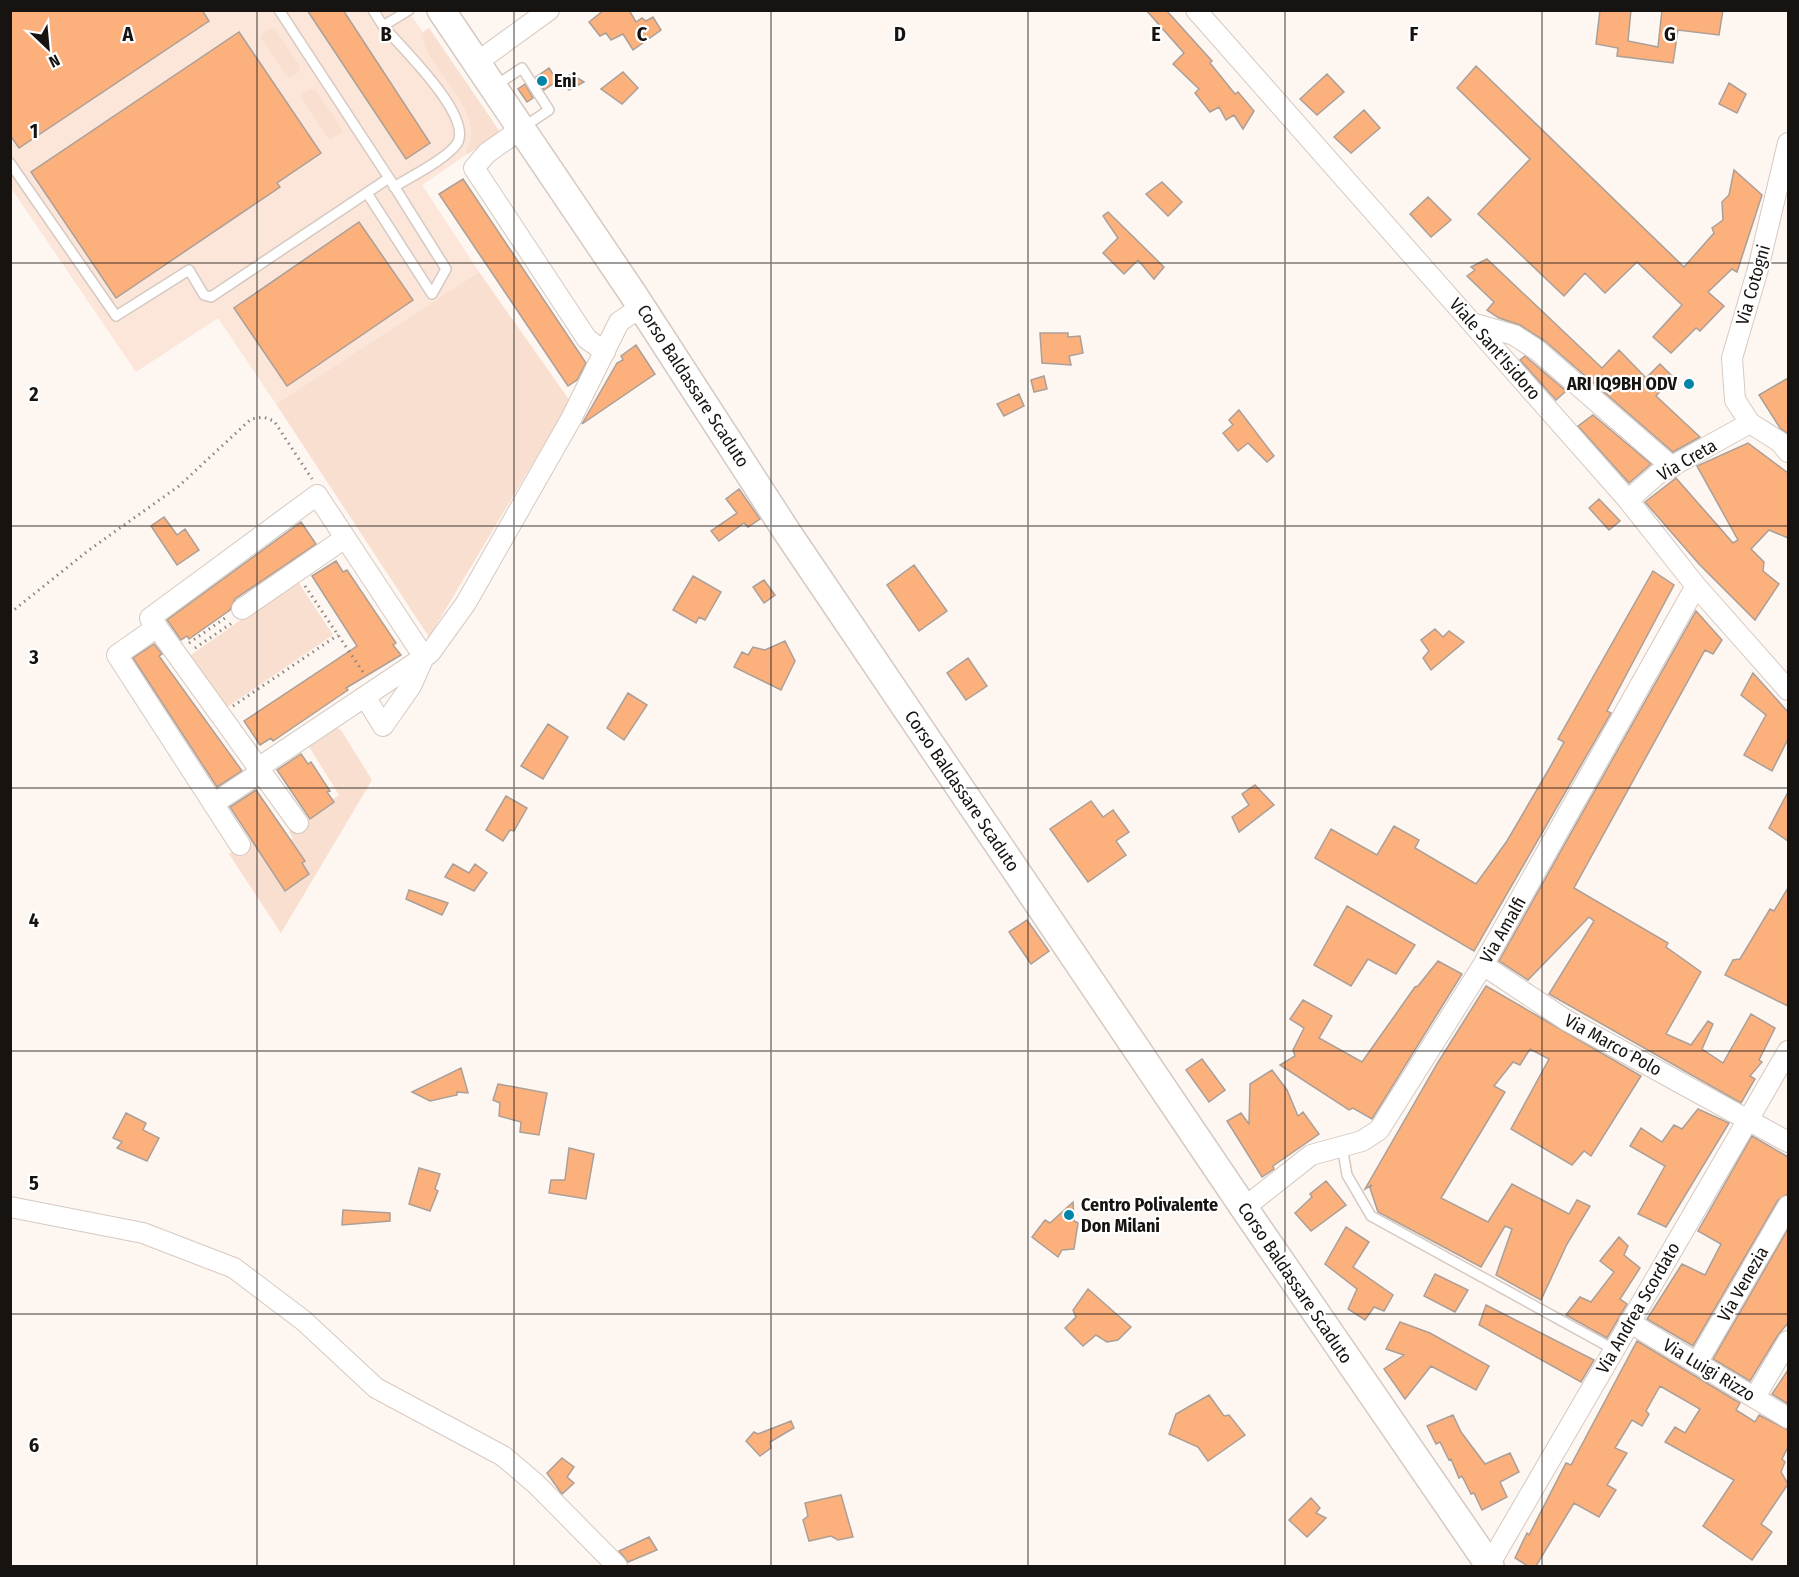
<svg xmlns="http://www.w3.org/2000/svg" width="1799" height="1577" viewBox="0 0 1799 1577" font-family="'Fira Sans Condensed',sans-serif">
<style>
.built{fill:#fbe6d9}
.green{fill:#f8dfcf}
.building{fill:#fcb07c;stroke:#ab9f97;stroke-width:1.5}
.lines{fill:none;stroke-linecap:round;stroke-linejoin:round}
.lane-casing{stroke:#d6c9c1;stroke-width:12}
.street-casing{stroke:#d6c9c1;stroke-width:22}
.secondary-casing{stroke:#d6c9c1;stroke-width:30}
.path{stroke:#8b8581;stroke-width:3;stroke-dasharray:1.5 4.5;stroke-linecap:butt}
.lane{stroke:#fff;stroke-width:9}
.street{stroke:#fff;stroke-width:20}
.secondary{stroke:#fff;stroke-width:27}
.grid{fill:none;stroke:#171310;stroke-width:1.5;stroke-opacity:0.55}
.poi-dot{fill:#0085a8;stroke:#fff;stroke-width:2}
.labels{text-anchor:middle;dominant-baseline:central;stroke-width:4.5;stroke-linejoin:round;paint-order:stroke}
.poi-label{font-size:18px;font-weight:bold;fill:#171310;stroke:#fff;text-anchor:start}
.street-label{font-size:18px;fill:#171310;stroke:#fff}
.grid-label{font-size:20px;text-anchor:middle;font-weight:bold;fill:#171310;stroke:#fff;stroke-width:4.5;stroke-linejoin:round;paint-order:stroke}
</style>
<rect width="100%" height="100%" fill="#fef6f1"/>
<!-- built -->
<path class="built" d="M10 11H408L423 32 429 28 500 132 422 185 479 272 276 404 218 318 136 372 11 188Z"/>
<!-- green -->
<path class="green" d="M270 28 275 29 300 66 299 72 290 77 285 74 261 38 262 34Z
M429 28 500 132 468 154 466 151C487 120 441 79 427 51 424 46 425 40 421 34Z
M311 89H315L342 129 341 133 331 139 327 137 302 99V94Z
M479 272 570 401 429 637 276 404Z
M297 580 333 635 220 712 184 660Z
M335 727 341 730 372 780 281 933 229 854 251 839 285 891 309 874 302 863 305 860 290 840 293 838 289 832 334 803 332 800 339 795 308 745Z"/>
<!-- building -->
<path class="building" d="M10 10H202L209 21 19 148 10 135Z
M307 10H343L430 143 406 159Z
M604 10H629L636 22 642 18 646 21 653 17 661 30 633 50 623 34 611 40 606 33 600 36 589 22Z
M1146 10H1166L1212 61 1210 63 1235 94 1238 92 1254 111 1243 129 1234 115 1226 120 1219 107 1210 112 1195 93 1199 89 1173 64 1184 53Z
M1600 10H1631L1628 41 1658 47 1662 10H1723L1719 35 1678 30 1673 63 1617 56 1618 48 1596 44Z
M239 32 321 153 277 183 280 187 116 298 31 172Z
M1476 66 1684 267 1714 233 1712 228 1723 220 1722 202 1729 195 1734 170 1762 195 1737 272 1732 269 1708 292 1724 306 1700 331 1696 328 1671 353 1653 337 1682 305 1637 262 1605 293 1585 273 1564 296 1478 214 1530 159 1457 88Z
M549 68 557 81 544 90 536 77Z
M623 72 638 88 622 104 601 89Z
M571 74 584 82 569 90 561 81Z
M1327 74 1344 92 1317 115 1300 99Z
M1729 83 1746 94 1737 113 1719 104Z
M525 84 533 98 527 102 518 89Z
M1364 110 1380 128 1351 153 1334 137Z
M463 179 586 363 577 380 568 386 439 194Z
M1162 182 1182 202 1168 216 1146 194Z
M1428 197 1451 220 1431 237 1410 214Z
M1108 212 1164 267 1154 279 1138 260 1124 274 1103 253 1118 238 1103 216Z
M359 222 413 300 287 386 234 308Z
M1487 259 1602 368 1619 350 1646 378 1660 364 1673 377 1656 396 1700 437 1673 452 1545 341 1520 325 1499 318 1487 310 1494 302 1467 276 1475 270 1471 267Z
M1040 333H1068V337L1080 336 1083 353 1069 356 1071 365 1042 363Z
M636 345 655 374 582 424 617 363 623 360 621 356Z
M1525 356 1566 391 1556 400 1520 360Z
M1044 376 1047 389 1034 392 1031 380Z
M1788 378V434L1780 428 1759 395Z
M1019 394 1024 406 1004 416 997 404Z
M1239 410 1274 456 1267 462 1248 443 1238 451 1223 433 1233 425 1229 420Z
M1593 415 1651 464 1629 483 1578 426Z
M1748 443 1788 473V538L1769 530 1751 549 1764 562 1763 571 1779 584 1755 620 1699 564 1645 502 1676 478 1733 543 1738 540 1697 466Z
M739 489 760 519 748 527 744 523 719 541 711 531 737 513 726 499Z
M1599 499 1620 521 1609 530 1589 508Z
M164 517 177 535 185 529 199 550 177 565 151 526Z
M301 522 316 544 235 599 230 610 189 639 187 636 181 640 167 620Z
M336 561 343 572 347 570 396 643 393 645 401 655 346 688 348 690 273 741 271 738 260 745 244 721 357 646 312 576Z
M914 565 947 611 919 631 887 585Z
M1653 571 1674 585 1607 711 1611 713 1474 951 1315 858 1331 829 1377 855 1394 826 1419 840 1415 848 1476 884 1507 841 1549 769 1564 742 1558 739Z
M693 576 721 592 705 620 699 617 696 623 673 610Z
M764 580 775 595 764 603 753 587Z
M1696 611 1722 640 1713 654 1705 650 1574 888 1668 943 1666 947 1701 972 1666 1034 1691 1045 1708 1021 1713 1024 1702 1049 1723 1063 1751 1014 1775 1028 1759 1060 1762 1062 1750 1076 1755 1079 1741 1103 1549 994 1594 921 1589 917 1528 980 1499 961Z
M1435 629 1443 637 1449 631 1464 642 1431 670 1423 658 1429 651 1421 640Z
M785 641 795 661 781 690 734 667 742 652 748 655 753 647 765 650Z
M154 644 162 654 159 656 242 771 217 787 133 658Z
M968 658 987 686 966 700 947 673Z
M1753 673 1788 712V739L1772 771 1744 755 1766 715 1741 695Z
M628 693 647 705 624 740 607 728Z
M548 724 568 737 543 779 521 766Z
M301 754 308 764 311 762 330 791 327 792 334 802 310 819 277 770Z
M1255 785 1274 805 1239 832 1232 817 1249 805 1242 794Z
M256 790 305 861 302 863 309 874 285 891 230 807Z
M1788 792V841L1769 828Z
M506 796 527 808 514 831 510 830 503 841 486 830Z
M1091 801 1103 817 1113 810 1129 832 1116 841 1126 855 1088 882 1050 829Z
M453 864 469 873 475 864 487 873 474 891 445 877Z
M1788 888V1006L1725 975 1733 960 1740 959 1770 909 1774 911Z
M409 890 448 903 442 915 406 899Z
M1347 906 1415 945 1396 974 1368 959 1351 986 1314 965Z
M1027 920 1049 951 1031 964 1009 932Z
M1438 961 1462 974 1372 1119 1353 1108 1349 1110 1280 1065 1295 1056 1293 1050 1304 1028 1290 1019 1303 1000 1332 1016 1319 1038 1362 1062 1415 987 1418 986Z
M1486 986 1641 1076 1591 1156 1584 1151 1572 1165 1511 1129 1549 1059 1530 1049 1520 1065 1513 1062 1494 1086 1505 1092 1441 1198 1488 1222 1512 1184 1569 1214 1577 1200 1590 1206 1567 1244 1541 1300 1496 1275 1512 1229 1505 1226 1481 1267 1378 1212 1370 1188 1372 1185 1365 1189 1437 1064Z
M1202 1059 1225 1090 1209 1102 1186 1070Z
M461 1068 468 1093 457 1092V1095L430 1101 412 1092Z
M1272 1070 1287 1090 1298 1116 1303 1112 1319 1134 1273 1166 1274 1169 1262 1177 1227 1121 1241 1113 1249 1124 1250 1084Z
M498 1084 547 1093 539 1135 520 1132 521 1122 499 1116 500 1103 493 1100Z
M1698 1109 1729 1123 1666 1227 1638 1214 1665 1166 1630 1146 1641 1128 1662 1142 1674 1125 1682 1129Z
M126 1113 146 1123 143 1130 159 1138 147 1161 117 1148 122 1142 113 1138Z
M1752 1136 1788 1157V1194L1778 1200 1693 1346 1647 1319 1682 1264 1705 1275 1721 1244 1698 1231Z
M569 1148 594 1154 586 1199 549 1193 551 1180H565Z
M419 1168 440 1174 435 1189 438 1191 430 1211 409 1204Z
M1326 1181 1346 1205 1311 1231 1295 1213 1312 1197 1310 1194Z
M1073 1202 1074 1221 1078 1223 1074 1249 1062 1250 1058 1257 1032 1237 1045 1220 1050 1223Z
M343 1210 390 1213V1221L342 1225Z
M1346 1227 1369 1242 1353 1267 1393 1295 1384 1311 1374 1307 1365 1320 1348 1309 1357 1289 1325 1264Z
M1788 1229V1323L1778 1335 1750 1381 1713 1359Z
M1619 1237 1628 1246 1624 1255 1640 1268 1620 1299 1627 1304 1607 1338 1566 1315 1580 1297 1591 1302 1614 1272 1600 1261Z
M1435 1274 1468 1290 1455 1312 1424 1296Z
M1088 1289 1131 1327 1118 1340 1107 1342 1096 1335 1083 1346 1065 1328 1076 1317 1073 1310Z
M1486 1305 1594 1360 1581 1382 1479 1325Z
M1400 1322 1430 1333 1489 1366 1476 1390 1431 1366 1405 1399 1384 1369 1404 1355 1386 1349Z
M1637 1341 1740 1403 1736 1410 1755 1422 1759 1415 1788 1430V1447L1782 1459 1785 1462 1781 1472 1788 1484 1761 1524 1772 1532 1752 1560 1703 1526 1734 1480 1665 1442 1675 1427 1685 1433 1700 1409 1660 1386 1646 1411 1649 1414 1642 1426 1632 1420 1615 1448 1627 1453 1607 1485 1616 1490 1599 1517 1574 1503 1536 1566H1528L1515 1558 1527 1533 1529 1535 1566 1463 1571 1465Z
M1788 1370V1404L1772 1394Z
M1209 1395 1224 1416 1229 1415 1245 1435 1208 1461 1198 1447 1169 1434 1176 1414Z
M1453 1415 1461 1432 1485 1464 1510 1453 1519 1472 1500 1482 1507 1497 1482 1510 1474 1493 1471 1494 1462 1476 1459 1478 1451 1459 1449 1460 1440 1442 1436 1444 1427 1426Z
M791 1421 794 1428 770 1442 771 1448 760 1456 746 1441 754 1432 758 1434Z
M562 1458 574 1467 567 1477 574 1483 562 1494 547 1473Z
M841 1495 853 1537 838 1540 831 1536 809 1541 803 1520 808 1516 805 1503Z
M1311 1498 1320 1508 1316 1513 1326 1518 1307 1537 1289 1520Z
M649 1537 657 1550 628 1562 619 1551Z"/>
<g class="lines">
<defs>
<path id="lane" d="M279 10 389 178
M373 10 383 26 409 10
M383 26C401 47 471 114 458 142 450 157 410 177 394 187
M495 86 522 68 549 110 522 128
M10 163 116 316 189 270 204 295 211 297 389 178 446 269 432 294 367 193
M1342 1146 1347 1175 1371 1216 1613 1349"/>
<path id="street" d="M1196 10 1628 500 1696 586 1788 690
M476 63 549 10
M521 129 487 153 474 168 587 339 605 352
M1788 143 1758 269 1732 358 1735 400 1750 423 1780 442 1788 452
M1472 323 1514 335 1537 350 1672 467
M1628 500 1658 474 1750 423
M242 609 345 538
M157 627 298 823
M258 768 430 653 466 603 571 419 619 322 641 307
M213 804 261 772
M240 845 117 655 157 627 150 618 317 495 424 657 411 686 383 726 366 698
M1483 965 1566 1020 1788 1142
M10 1207 143 1233 234 1268 304 1321 376 1388 503 1456 536 1484 617 1566
M1244 1208 1311 1155 1362 1141 1379 1130 1483 965 1696 586
M1629 1322 1788 1418
M1697 1363 1788 1206
M1755 1397 1788 1341
M1489 1565 1788 1051"/>
<path id="secondary" d="M441 10 633 294 787 532 1244 1208 1490 1566"/>
</defs>
<!-- lane casing -->
<use href="#lane" class="lane-casing"/>
<!-- street casing -->
<use href="#street" class="street-casing"/>
<!-- secondary casing -->
<use href="#secondary" class="secondary-casing"/>
<!-- path -->
<path class="path" d="M305 586 365 675
M10 613 89 550 179 486 251 419 263 417 274 421 312 479
M189 643 228 616
M195 648 232 623
M233 706 338 635"/>
<!-- lane -->
<use href="#lane" class="lane"/>
<!-- street -->
<use href="#street" class="street"/>
<!-- secondary -->
<use href="#secondary" class="secondary"/>
</g>
<!-- grid -->
<path class="grid" d="M257 10V1566M514 10V1566M771 10V1566M1028 10V1566M1285 10V1566M1542 10V1566M10 263H1788M10 526H1788M10 788H1788M10 1051H1788M10 1314H1788"/>
<!-- markers -->
<g class="poi-dot">
<circle cx="542" cy="81" r="6"/>
<circle cx="1689" cy="384" r="6"/>
<circle cx="1069" cy="1215" r="6"/>
</g>
<g class="labels">
<!-- poi labels -->
<g class="poi-label">
<text x="554" y="81">Eni</text>
<text x="1677" y="384" text-anchor="end">ARI IQ9BH ODV</text>
<text x="1081" y="1205">Centro Polivalente<tspan x="1081" dy="21">Don Milani</tspan></text>
</g>
<!-- street labels -->
<g class="street-label">
<text transform="translate(1753 285) rotate(-74)">Via Cotogni</text>
<text transform="translate(1495 349) rotate(49)">Viale Sant'Isidoro</text>
<text transform="translate(693 386) rotate(57)">Corso Baldassare Scaduto</text>
<text transform="translate(1687 460) rotate(-30)">Via Creta</text>
<text transform="translate(962 791) rotate(56)">Corso Baldassare Scaduto</text>
<text transform="translate(1503 930) rotate(-60)">Via Amalfi</text>
<text transform="translate(1613 1045) rotate(29)">Via Marco Polo</text>
<text transform="translate(1295 1283) rotate(56)">Corso Baldassare Scaduto</text>
<text transform="translate(1743 1284) rotate(-60)">Via Venezia</text>
<text transform="translate(1638 1308) rotate(-60)">Via Andrea Scordato</text>
<text transform="translate(1709 1370) rotate(31)">Via Luigi Rizzo</text>
</g>
</g>
<g class="grid-label">
<text x="128" y="41">A</text>
<text x="386" y="41">B</text>
<text x="642" y="41">C</text>
<text x="900" y="41">D</text>
<text x="1156" y="41">E</text>
<text x="1414" y="41">F</text>
<text x="1670" y="41">G</text>
<text x="34" y="138">1</text>
<text x="34" y="401">2</text>
<text x="34" y="664">3</text>
<text x="34" y="927">4</text>
<text x="34" y="1190">5</text>
<text x="34" y="1452">6</text>
</g>
<!-- border -->
<rect width="1799" height="1577" fill="none" stroke="#171310" stroke-width="24"/>
<!-- north arrow -->
<g transform="translate(48 48) rotate(154)" stroke="#ffffff" stroke-width="4.5" paint-order="stroke">
<path d="M0-4.5L10 22L0 15L-10 22Z" fill="#171310"/>
<text y="-9" font-size="16" font-weight="bold" text-anchor="middle" fill="#171310">N</text>
</g>
</svg>
